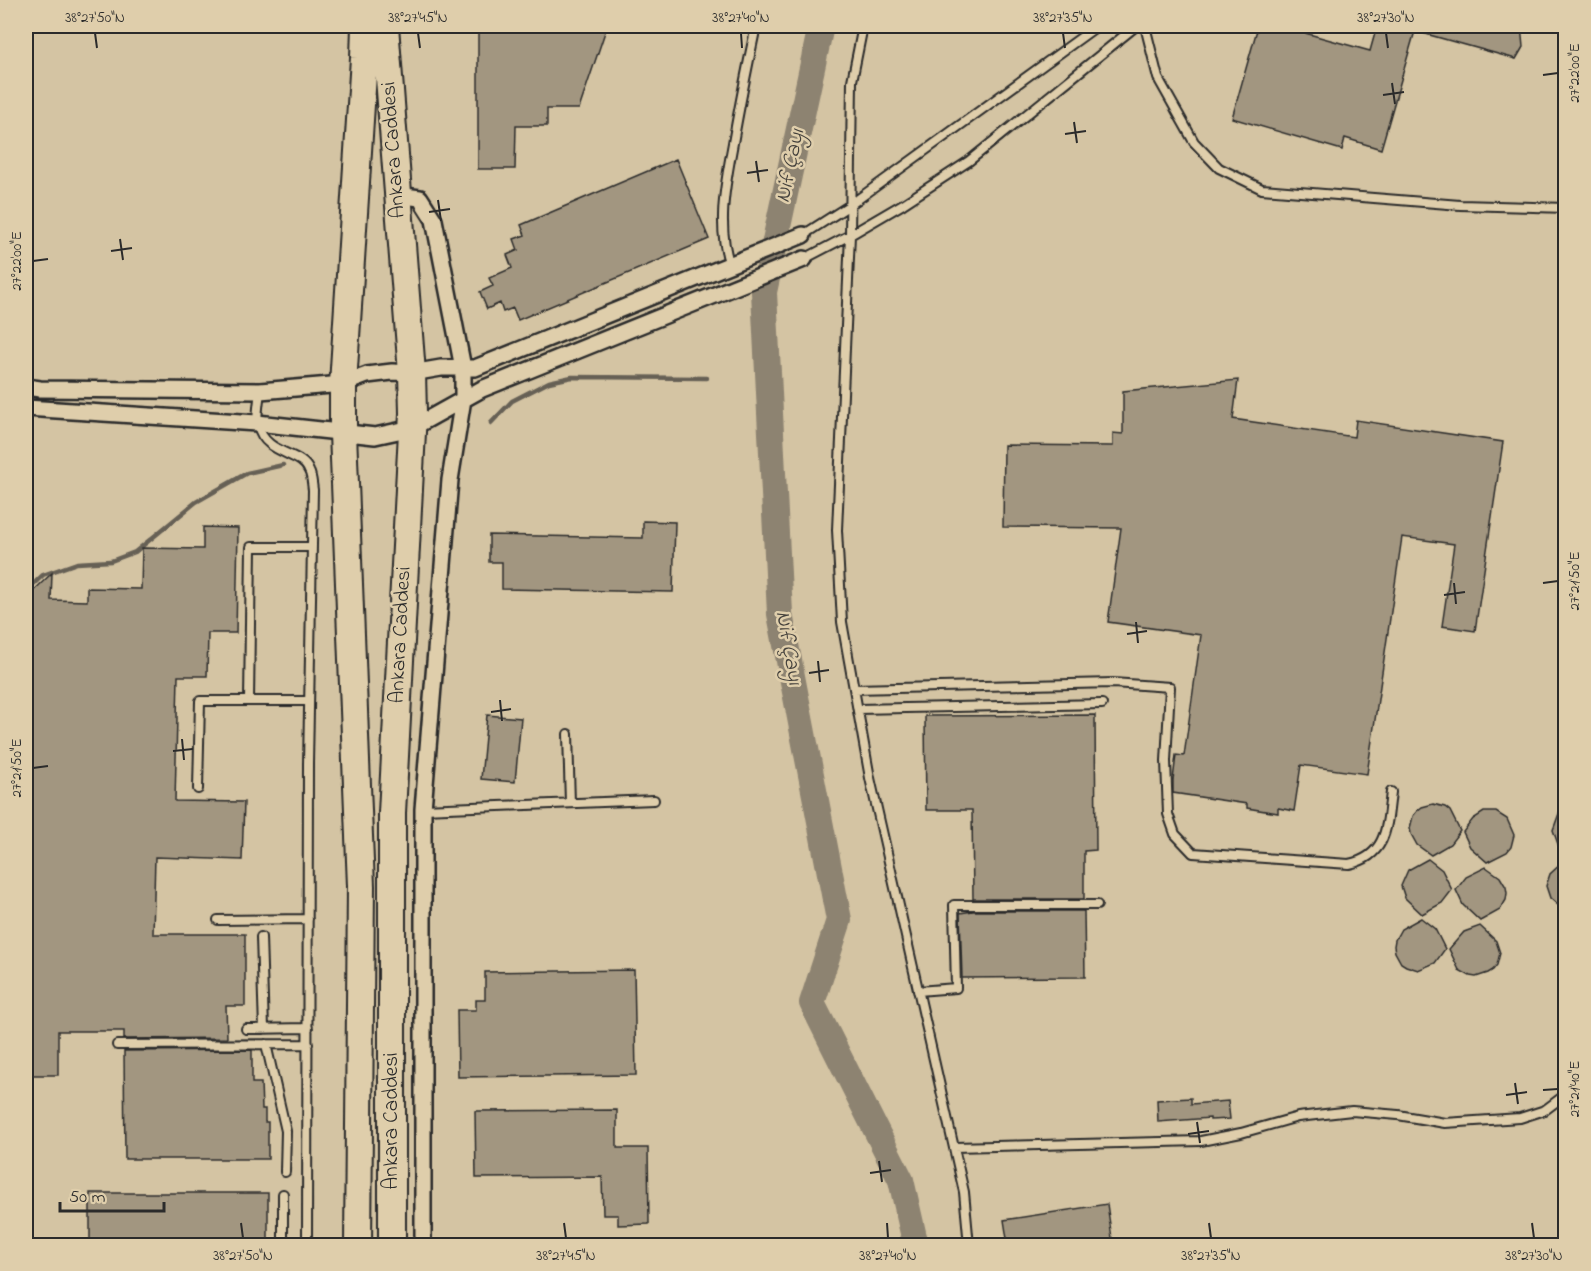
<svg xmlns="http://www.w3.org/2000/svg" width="1591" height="1271" viewBox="0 0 1591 1271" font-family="'Indie Flower',sans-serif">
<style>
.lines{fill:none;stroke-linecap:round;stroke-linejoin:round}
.stream{stroke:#666055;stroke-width:4.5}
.river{stroke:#8d8371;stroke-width:26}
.building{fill:#a29680;stroke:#2b2b2b;stroke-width:1.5}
.service-casing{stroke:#2b2b2b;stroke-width:12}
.minor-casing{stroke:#2b2b2b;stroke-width:20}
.trunk-casing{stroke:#2b2b2b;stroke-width:30}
.service{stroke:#dfceab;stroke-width:8}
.minor{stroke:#dfceab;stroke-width:15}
.trunk{stroke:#dfceab;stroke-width:26}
.ticks{fill:none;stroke:#2b2b2b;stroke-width:2}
.labels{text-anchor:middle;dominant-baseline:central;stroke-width:5;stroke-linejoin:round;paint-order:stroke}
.street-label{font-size:21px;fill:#2b2b2b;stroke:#dfceab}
.water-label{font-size:22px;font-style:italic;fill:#44413c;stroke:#dfceab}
.neatline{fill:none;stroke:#2b2b2b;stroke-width:2}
.ticks-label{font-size:15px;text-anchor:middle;fill:#2b2b2b}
</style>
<rect width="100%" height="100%" fill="#d4c4a3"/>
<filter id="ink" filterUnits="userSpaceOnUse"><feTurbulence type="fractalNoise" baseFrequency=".0167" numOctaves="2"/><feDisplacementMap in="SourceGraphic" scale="12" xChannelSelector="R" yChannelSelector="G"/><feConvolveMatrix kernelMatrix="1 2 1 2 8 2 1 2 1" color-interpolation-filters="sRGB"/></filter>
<g filter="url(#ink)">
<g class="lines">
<!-- stream -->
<path class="stream" d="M491 423 512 401 549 382 572 377 707 378
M26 591 43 575 77 563 111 561 135 552 196 502 247 473 283 465"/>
<!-- river -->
<path class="river" d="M821 26 764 292 780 614 839 920 812 1003 901 1180 916 1246"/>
</g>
<!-- building -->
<path class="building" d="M478 26H607L579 109H547V126H516L515 169H478Z
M1258 26H1280L1370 51 1377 26H1521L1523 47 1516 59 1415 31 1381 149 1345 138 1342 150 1232 118Z
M676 159 709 239 518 320 513 308 503 312 500 303 487 309 480 292 493 286 489 278 512 268 507 255 518 250 514 239 525 235 521 225Z
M1238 380 1233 419 1354 437 1356 420 1503 442 1475 631 1442 626 1454 544 1402 537 1367 774 1301 765 1294 811 1278 808V813L1247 808V804L1173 793V780L1176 755 1184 756 1201 635 1108 622 1121 528 1003 527 1004 445 1113 446V433L1123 434V391Z
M643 521 675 522 673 592 502 589V562H489V535L643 538Z
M203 527 238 528 236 633H208L207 676H178L175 801 244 802 242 860 155 857 153 934H245V1006H226L227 1038 124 1039V1031H58V1075H26V598L52 573 51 600 87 601V588L141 589 142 548 203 549Z
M487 715 521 718 515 782 481 779Z
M1095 715 1096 850 1084 851V899H973L972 810H926L925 716Z
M1565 797H1566V912L1550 898 1546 886 1550 874 1564 861 1553 830Z
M1433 804 1445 807 1450 811 1460 831 1450 844 1431 855 1417 845 1411 834 1410 828 1413 816 1417 811 1422 807Z
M1484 812H1496L1507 819 1514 835 1511 847 1507 852 1487 862 1470 847 1463 832 1473 819Z
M1428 859 1442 870 1452 890 1442 903 1422 914 1405 898 1401 886 1408 870Z
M1486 867 1500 877 1506 887 1507 893 1506 900 1500 910 1480 921 1463 905 1456 890 1466 877Z
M973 911H1084L1085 977 962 978 960 913Z
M1421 918 1435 929 1445 949 1435 963 1418 970 1406 966 1401 963 1395 952 1394 946 1395 940 1401 929Z
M1480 926 1496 941 1500 953 1497 965 1493 970 1488 973 1476 977 1470 976 1459 970 1449 949 1464 932Z
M634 970 636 1075 458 1077 457 1010H476V1000H485V972Z
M252 1050V1083H261L262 1109H265V1122H268V1159H125L124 1051Z
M1191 1098V1104L1228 1101 1230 1119 1210 1120V1118L1158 1122 1157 1100Z
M617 1110V1148H648L649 1224 618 1225V1215H603L602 1177 476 1178 475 1111Z
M90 1193H268V1245H90Z
M1107 1204 1113 1245H1008L1004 1220Z"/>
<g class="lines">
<defs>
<path id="service" d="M863 26 852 81 850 235 837 530 842 622 870 778 964 1192 969 1246
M1145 26 1158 78 1194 142 1219 168 1262 189 1460 205 1566 208
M803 235 850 205 1097 26
M804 259 850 235 903 204 969 161 1136 26
M730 265C716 226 726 182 733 143 740 103 748 64 756 26
M260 391C259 402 256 415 258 425 265 456 302 451 309 471 312 476 312 484 313 490L308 764 307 1246
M854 689 1113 683 1170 687 1166 761 1168 814 1175 834 1193 853 1349 864C1388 856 1387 824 1391 792
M249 701 251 547H312
M858 709 1102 704
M568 734 570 803
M198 789 200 701H309
M423 809 654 800
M218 920 308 919
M261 937 264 1029
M918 991 956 988 954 905H1097
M246 1029 308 1028
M266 1044 286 1131 285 1172
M117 1045 308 1044
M954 1147 1201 1141 1241 1133 1298 1117 1352 1111 1398 1115 1445 1123 1520 1118 1545 1110 1561 1098 1566 1099
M283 1194V1246
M1562 1246 1566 1200"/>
<path id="minor" d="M397 195 420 198 434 220 463 368V399L450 480 423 809V1246
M26 387 40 389 260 391 343 384 367 375 392 372 412 373 441 368H475L803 235
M26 408 257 423 375 436 412 428 482 389 804 259"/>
<path id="trunk" d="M385 26 412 373 413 413 392 813V1246
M358 1246 361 886 343 433V384L364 58 365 26"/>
</defs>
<!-- service casing -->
<use href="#service" class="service-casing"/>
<!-- minor casing -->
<use href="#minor" class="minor-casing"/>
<!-- trunk casing -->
<use href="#trunk" class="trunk-casing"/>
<!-- service -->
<use href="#service" class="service"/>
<!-- minor -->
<use href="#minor" class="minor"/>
<!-- trunk -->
<use href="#trunk" class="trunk"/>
</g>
</g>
<!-- ticks -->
<path class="ticks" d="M95 33 97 48M418 33 420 48M741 33 742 48M1063 33 1065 48M1386 33 1388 48M1543 75 1558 73M1392 83 1395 104M1383 95 1404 92M1074 122 1077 143M1065 134 1086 131M756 161 759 182M747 173 768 170M438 200 441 221M429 212 450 209M120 239 123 260M111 251 132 248M33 261 48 259M1454 583 1456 604M1543 583 1558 581M1444 595 1465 592M1136 622 1138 643M1127 634 1147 631M818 661 820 682M809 673 829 670M500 700 502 721M491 712 511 709M182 739 184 760M173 751 193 749M33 768 48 766M1515 1083 1518 1104M1543 1090 1558 1089M1506 1095 1527 1092M1197 1122 1200 1143M1188 1134 1209 1131M879 1161 882 1182M870 1173 891 1170M241 1223 243 1238M564 1223 566 1238M887 1223 888 1238M1209 1223 1211 1238M1532 1223 1534 1238"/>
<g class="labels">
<!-- street labels -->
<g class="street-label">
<text transform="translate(394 150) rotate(-94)">Ankara Caddesi</text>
<text transform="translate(401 635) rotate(-87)">Ankara Caddesi</text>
<text transform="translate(392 1121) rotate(-90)">Ankara Caddesi</text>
</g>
<!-- water labels -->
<g class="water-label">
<text transform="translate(791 166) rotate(-78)">Nif Çayı</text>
<text transform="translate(788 648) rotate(80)">Nif Çayı</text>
</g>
</g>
<!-- margin -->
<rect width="1591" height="1271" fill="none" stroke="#dfceab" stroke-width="66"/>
<!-- scale -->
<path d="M60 1202v9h104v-9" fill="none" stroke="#2b2b2b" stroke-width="3"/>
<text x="69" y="1202" font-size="18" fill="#2b2b2b" stroke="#dfceab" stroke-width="4.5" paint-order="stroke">50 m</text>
<rect x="33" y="33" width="1525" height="1205" class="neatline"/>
<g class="ticks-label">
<text x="95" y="22">38°27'50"N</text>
<text x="418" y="22">38°27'45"N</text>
<text x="741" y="22">38°27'40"N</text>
<text x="1063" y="22">38°27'35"N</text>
<text x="1386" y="22">38°27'30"N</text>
<text transform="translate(1574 73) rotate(-90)" y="5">27°22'00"E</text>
<text transform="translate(16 261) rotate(-90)" y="5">27°22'00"E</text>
<text transform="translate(1574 581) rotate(-90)" y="5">27°21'50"E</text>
<text transform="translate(16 768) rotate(-90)" y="5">27°21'50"E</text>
<text transform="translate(1574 1089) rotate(-90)" y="5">27°21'40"E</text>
<text x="243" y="1260">38°27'50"N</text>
<text x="566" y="1260">38°27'45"N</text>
<text x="888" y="1260">38°27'40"N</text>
<text x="1211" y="1260">38°27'35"N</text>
<text x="1534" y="1260">38°27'30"N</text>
</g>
</svg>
